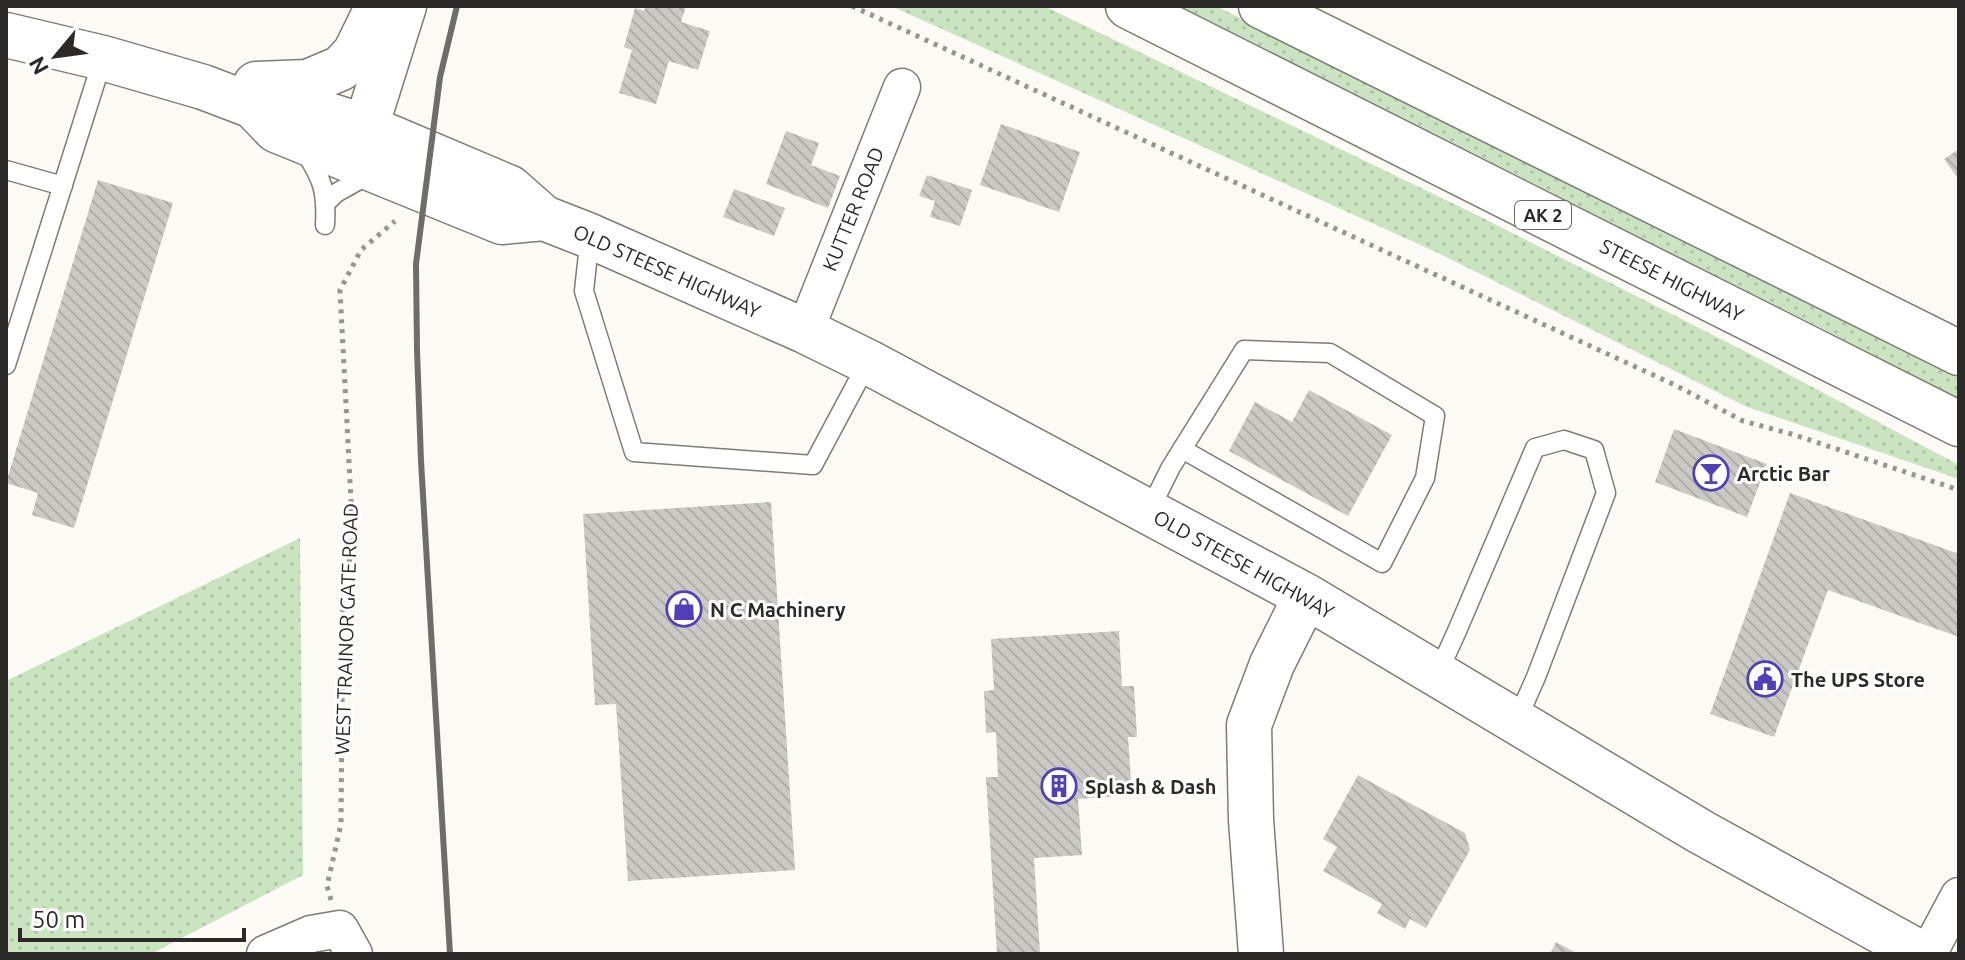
<svg xmlns="http://www.w3.org/2000/svg" width="1965" height="960" viewBox="0 0 1965 960" font-family="Ubuntu,sans-serif">
<style>
.grass{fill:url(#grass-dots)}
.building{fill:url(#building-back-hatch)}
.lines{fill:none;stroke-linecap:round;stroke-linejoin:round}
.lane-casing{stroke:#7d7c77;stroke-width:21}
.street-casing{stroke:#7d7c77;stroke-width:39}
.secondary-casing{stroke:#7d7c77;stroke-width:47}
.highway-casing{stroke:#7d7c77;stroke-width:47}
.path{stroke:#969590;stroke-width:5;stroke-dasharray:4 6;stroke-linecap:butt}
.lane{stroke:#fff;stroke-width:18}
.street{stroke:#fff;stroke-width:36}
.secondary{stroke:#fff;stroke-width:44}
.highway{stroke:#fff;stroke-width:44}
.rail{stroke:#6e6d69;stroke-width:6}
.labels{text-anchor:middle;dominant-baseline:central;stroke-width:6;stroke-linejoin:round;paint-order:stroke}
.shield{fill:#fff;stroke:#6b6a68;stroke-width:2}
.shield-label{font-size:18px;font-weight:bold;fill:#2b2a28}
.street-label{font-size:20px;fill:#2b2a28;stroke:#fff}
.poi-label{font-size:20px;font-weight:bold;fill:#2b2a28;stroke:#fff;text-anchor:start}
</style>
<defs>
<pattern id="grass-dots" width="8" height="8" patternUnits="userSpaceOnUse" patternTransform="scale(2)"><rect width="8" height="8" fill="#cbe4c0"/><path d="M2 2h.1M6 6h.1" fill="none" stroke="#aec4a5" stroke-width="1.8" stroke-linecap="round"/></pattern>
<pattern id="building-back-hatch" width="6" height="6" patternUnits="userSpaceOnUse" patternTransform="scale(2)"><rect width="6" height="6" fill="#cbc9c4"/><path d="M-1 5l2 2M0 0l6 6M5-1l2 2" fill="none" stroke="#aeada8"/></pattern>
</defs>
<rect width="100%" height="100%" fill="#fbfaf4"/>
<!-- grass -->
<path class="grass" d="M891 6H1044L1481 217 1756 357 1959 465V479L1747 407 1436 252Z
M1164 6H1216L1523 160 1959 374V400L1821 328Z
M300 538 303 875 151 954H6V681Z"/>
<!-- building -->
<path class="building" d="M646 6H686L681 22 710 31 698 70 669 61 656 104 619 93 632 50 624 47 635 8 644 11Z
M1001 124 1080 152 1059 212 980 185Z
M786 131 819 143 811 165 840 176 828 208 766 184Z
M1959 149V180L1944 159Z
M927 175 972 190 960 226 930 217 935 201 919 196Z
M98 180 173 203 74 528 32 515 38 493 6 483Z
M734 189 785 208 774 236 723 217Z
M1309 390 1392 435 1348 516 1229 451 1255 402 1292 422Z
M1674 429 1767 464 1747 517 1655 482Z
M1790 493 1959 554V637L1828 590 1774 737 1710 714Z
M771 502 795 870 628 881 616 704 595 705 583 514Z
M1119 631 1122 686H1134L1137 737H1128L1132 795 1078 799 1082 855 1034 858 1040 954H997L986 777H998L996 732 986 733 984 691 994 690 991 639Z
M1358 775 1465 833 1470 850 1426 928 1410 919 1405 929 1377 913 1382 904 1323 871 1337 847 1323 839Z
M1556 942 1578 954H1550Z"/>
<g class="lines">
<defs>
<path id="lane" d="M304 150C322 179 327 190 325 225
M6 170 63 186
M326 203 336 193 370 174
M590 236 584 291 634 452 813 465 868 362
M6 365 103 58
M1149 511 1171 467 1244 350 1330 353 1435 416 1425 478 1382 563 1182 449
M1437 675 1457 631 1535 448 1564 440 1594 450 1606 493 1536 677 1516 722"/>
<path id="street" d="M805 331 902 87
M265 954 311 934 340 929 354 954
M1928 954 1959 896"/>
<path id="secondary" d="M6 35 103 58 203 87 253 106 276 130 502 222 544 218
M256 84 308 82 341 68 355 53 378 6
M253 106 284 101 366 127 510 188 544 218 590 236 805 331 868 362 1306 596 1701 832 1922 954
M366 127 404 6
M1261 954 1251 820 1249 725 1272 664 1306 596"/>
<path id="highway" d="M1128 6 1959 424
M1261 6 1959 353"/>
</defs>
<!-- lane casing -->
<use href="#lane" class="lane-casing"/>
<!-- street casing -->
<use href="#street" class="street-casing"/>
<!-- secondary casing -->
<use href="#secondary" class="secondary-casing"/>
<!-- highway casing -->
<use href="#highway" class="highway-casing"/>
<!-- path -->
<path class="path" d="M852 6 1675 385 1743 421 1795 435 1959 490
M331 900 327 886 341 824 343 599 353 539 340 290 361 250 395 221"/>
<!-- lane -->
<use href="#lane" class="lane"/>
<!-- street -->
<use href="#street" class="street"/>
<!-- secondary -->
<use href="#secondary" class="secondary"/>
<!-- highway -->
<use href="#highway" class="highway"/>
<!-- rail -->
<path class="rail" d="M450 954 421 461 417 350 416 264 440 77 457 6"/>
</g>
<!-- icons -->
<defs>
<symbol id="bar-ring" viewBox="-11 -11 22 22"><circle r="9.5" fill="#fff" stroke="#5040b7" stroke-width="1.5"/><path d="M-6-5H6L.8 .8V4.5H3.5V6h-7V4.5H-.8V.8Z" fill="#5040b7"/></symbol>
<symbol id="shop-ring" viewBox="-11 -11 22 22"><circle r="9.5" fill="#fff" stroke="#5040b7" stroke-width="1.5"/><path d="M-5-2.5h2.3a2.7 3.5 0 0 1 5.4 0H5L5.5 6h-11ZM-1.5-2.5h3a1.5 2.3 0 0 0-3 0Z" fill="#5040b7"/></symbol>
<symbol id="civic-ring" viewBox="-11 -11 22 22"><circle r="9.5" fill="#fff" stroke="#5040b7" stroke-width="1.5"/><path d="M-.6-6.5H3V-4.5H.6V-3L4-1V1h2V6H-6V1h2V-1L-.6-3ZM-1.2 2.5V6h2.4V2.5Z" fill="#5040b7"/></symbol>
<symbol id="building-ring" viewBox="-11 -11 22 22"><circle r="9.5" fill="#fff" stroke="#5040b7" stroke-width="1.5"/><path d="M-4-6H4V6H1V3H-1V6H-4ZM-2.5-4.3h1.7v1.8h-1.7ZM.8-4.3h1.7v1.8H.8ZM-2.5-1h1.7V.8h-1.7ZM.8-1h1.7V.8H.8Z" fill="#5040b7"/></symbol>
</defs>
<g fill-rule="evenodd">
<use href="#bar-ring" x="1691" y="453" width="40" height="40"/>
<use href="#shop-ring" x="664" y="589" width="40" height="40"/>
<use href="#civic-ring" x="1745" y="659" width="40" height="40"/>
<use href="#building-ring" x="1039" y="766" width="40" height="40"/>
</g>
<g class="labels">
<!-- shield labels -->
<rect class="shield" x="1515" y="201" width="56" height="28" rx="6"/>
<g class="shield-label">
<text x="1543" y="215">AK 2</text>
</g>
<!-- street labels -->
<g class="street-label">
<text transform="translate(853 209) rotate(-68)">KUTTER ROAD</text>
<text transform="translate(667 271) rotate(24)">OLD STEESE HIGHWAY</text>
<text transform="translate(1672 280) rotate(27)">STEESE HIGHWAY</text>
<text transform="translate(1244 564) rotate(29)">OLD STEESE HIGHWAY</text>
<text transform="translate(346 629) rotate(-88)">WEST TRAINOR GATE ROAD</text>
</g>
<!-- poi labels -->
<g class="poi-label">
<text x="1737" y="473">Arctic Bar</text>
<text x="710" y="609">N C Machinery</text>
<text x="1791" y="679">The UPS Store</text>
<text x="1085" y="786">Splash &amp; Dash</text>
</g>
</g>
<!-- border -->
<rect width="1965" height="960" fill="none" stroke="#2b2a28" stroke-width="16"/>
<!-- north arrow -->
<g transform="translate(56 56) rotate(241)" stroke="#ffffff" stroke-width="6" paint-order="stroke">
<path d="M0-6L14 30L0 20L-14 30Z" fill="#2b2a28"/>
<text y="-12" font-size="22" font-weight="bold" text-anchor="middle" fill="#2b2a28">N</text>
</g>
<!-- scale -->
<path d="M20 928v12h224v-12" fill="none" stroke="#2b2a28" stroke-width="4"/>
<text x="32" y="928" font-size="24" fill="#2b2a28" stroke="#ffffff" stroke-width="6" paint-order="stroke">50 m</text>
</svg>
